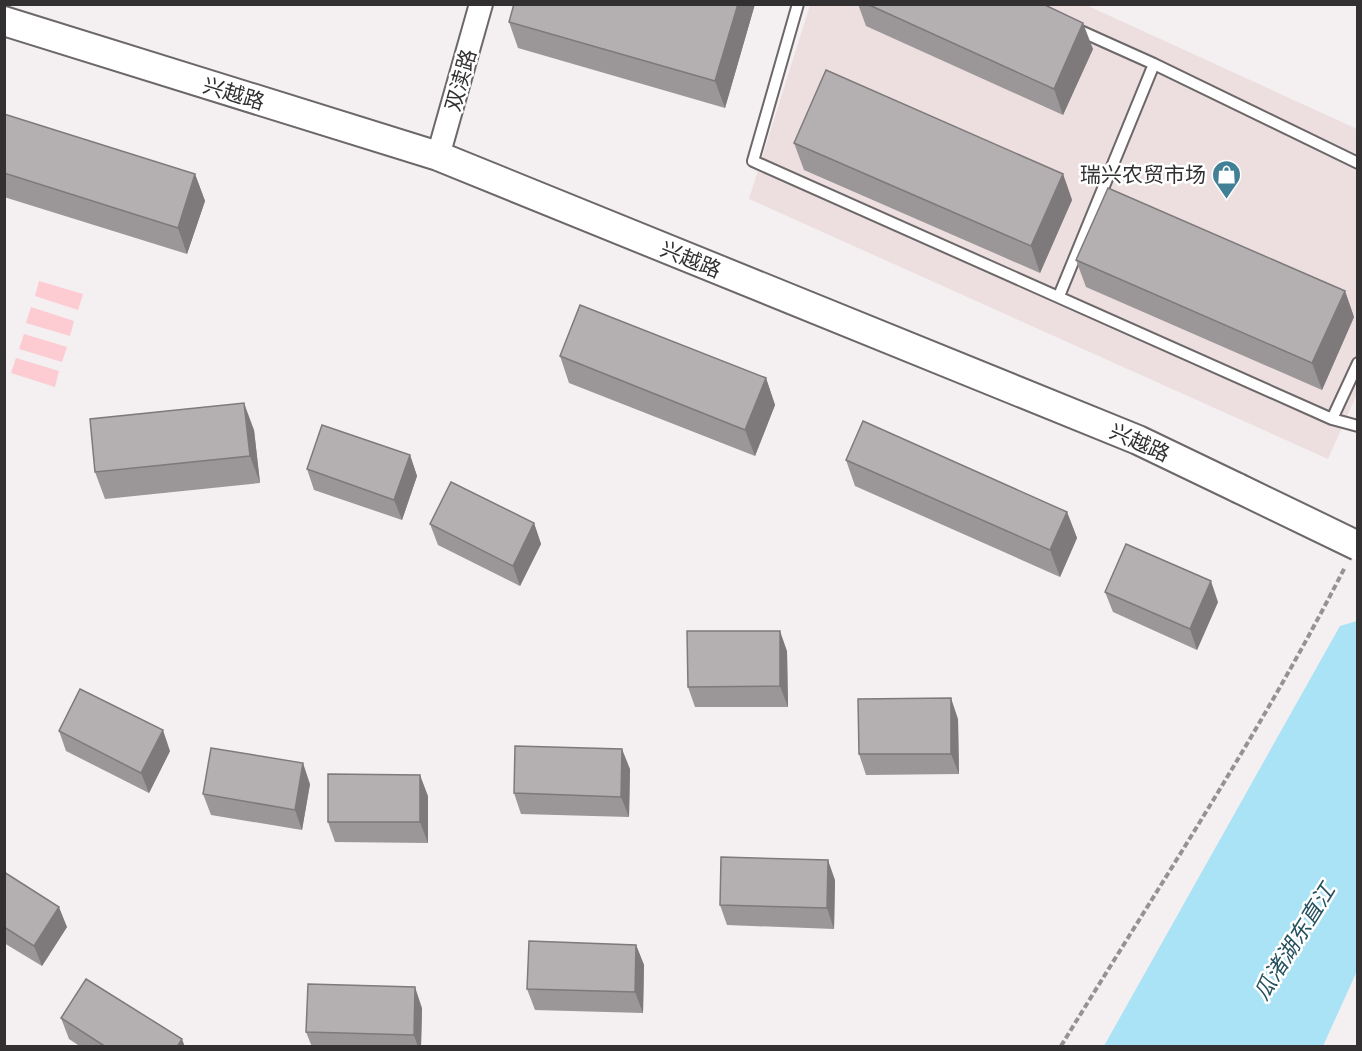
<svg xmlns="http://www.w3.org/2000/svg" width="1362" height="1051" viewBox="0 0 1362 1051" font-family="'Noto Sans','Noto Sans SC',sans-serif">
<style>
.built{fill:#eddfe0}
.green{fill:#fcccd2}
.water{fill:#aae2f6}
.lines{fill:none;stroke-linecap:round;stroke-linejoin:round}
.service-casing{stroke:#6c6768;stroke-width:14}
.minor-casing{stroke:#6c6768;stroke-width:26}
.tertiary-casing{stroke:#6c6768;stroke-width:32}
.path{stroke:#969293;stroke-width:4;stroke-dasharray:6 3;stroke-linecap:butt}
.service{stroke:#fff;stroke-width:10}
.minor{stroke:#fff;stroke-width:22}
.tertiary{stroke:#fff;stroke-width:28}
.tertiary-bridge-casing{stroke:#6c6768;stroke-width:32;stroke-linecap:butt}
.tertiary-bridge{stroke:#fff;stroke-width:28}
.wall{fill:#9b9697}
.shaded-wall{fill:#7e7a7b}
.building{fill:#b4afb0;stroke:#7e7a7b;stroke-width:1.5}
.labels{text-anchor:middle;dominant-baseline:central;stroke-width:5;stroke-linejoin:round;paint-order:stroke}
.street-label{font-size:21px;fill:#323031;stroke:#fff}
.poi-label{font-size:21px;fill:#323031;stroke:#fff;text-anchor:end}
.water-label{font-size:22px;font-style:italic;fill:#25515f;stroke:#fff}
</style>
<rect width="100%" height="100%" fill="#f4eff0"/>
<!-- built -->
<path class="built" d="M810 5H1086L1357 129V394L1328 459 749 199Z"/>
<!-- green -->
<path class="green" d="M39 281 83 294 78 310 35 296Z
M31 307 74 321 70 336 26 323Z
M24 334 67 347 62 362 19 349Z
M16 358 59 371 55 387 11 373Z"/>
<!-- water -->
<path class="water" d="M1357 621V971L1323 1046H1104L1340 626Z"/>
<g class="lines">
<defs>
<path id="service" d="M798 4 753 161 1332 419
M1076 29 1154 64 1358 163
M1059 296 1154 64
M1358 363 1332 419 1358 426"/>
<path id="minor" d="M438 156 481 4"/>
<path id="tertiary" d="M4 21 438 156 1138 440 1238 488"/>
</defs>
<!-- service casing -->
<use href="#service" class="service-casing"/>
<!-- minor casing -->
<use href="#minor" class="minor-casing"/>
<!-- tertiary casing -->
<use href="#tertiary" class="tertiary-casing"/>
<!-- path -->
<path class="path" d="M1061 1046C1157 889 1261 732 1345 567"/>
<!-- service -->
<use href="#service" class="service"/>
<!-- minor -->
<use href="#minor" class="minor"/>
<!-- tertiary -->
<use href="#tertiary" class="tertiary"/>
<defs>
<path id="tertiary-bridge" d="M1238 488 1358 546"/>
</defs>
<!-- tertiary-bridge casing -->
<use href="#tertiary-bridge" class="tertiary-bridge-casing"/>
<!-- tertiary-bridge -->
<use href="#tertiary-bridge" class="tertiary-bridge"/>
</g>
<!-- wall -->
<path class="wall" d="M755 4 725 108 518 48 509 22Z
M858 4H1043L1093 49 1063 115 866 26Z
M4 114 195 174 205 201 187 254 4 197Z
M794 143 1063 174 1072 200 1040 273 804 170Z
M1076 260 1345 291 1354 317 1322 390 1086 287Z
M560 356 766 378 775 405 755 456 569 383Z
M254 430 260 483 105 499 95 472Z
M410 455 417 476 402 520 314 490 307 469Z
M846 460 1067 512 1077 538 1060 577 855 486Z
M534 523 541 544 520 586 438 545 430 524Z
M1105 592 1218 602 1197 650 1113 612Z
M787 651 788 707H695L688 687Z
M958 719 959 774 866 775 859 754Z
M59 731 170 751 149 793 66 751Z
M630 769 629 817 521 814 514 793Z
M310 784 302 830 211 815 203 794Z
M428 796V843L335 842 328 822Z
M4 872 67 927 42 966 4 943Z
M835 880 834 929 727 925 720 905Z
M636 945 644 965 643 1013 535 1010 527 989Z
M422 1008 421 1047H312L306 1032Z
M61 1018 185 1047H81L69 1039Z"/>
<!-- shaded-wall -->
<path class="shaded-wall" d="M738 4H755L725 108 715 81Z
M1083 23 1093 49 1063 115 1054 89Z
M195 174 205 201 187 254 178 228Z
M1063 174 1072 200 1040 273 1031 246Z
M1345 291 1354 317 1322 390 1312 363Z
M766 378 775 405 755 456 745 430Z
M244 403 254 430 260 483 250 456Z
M410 455 417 476 402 520 394 500Z
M1067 512 1077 538 1060 577 1050 550Z
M534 523 541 544 520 586 513 566Z
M1211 581 1218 602 1197 650 1190 629Z
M780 631 787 651 788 707 780 686Z
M951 698 958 719 959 774 951 754Z
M163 730 170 751 149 793 141 773Z
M622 749 630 769 629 817 621 797Z
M303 763 310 784 302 830 295 810Z
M420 775 428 796V843L420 822Z
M828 860 835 880 834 929 827 908Z
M59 907 67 927 42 966 34 946Z
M636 945 644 965 643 1013 635 992Z
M415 987 422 1008 421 1047H418L414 1035Z
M182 1039 185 1047H177Z"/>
<!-- building -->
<path class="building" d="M514 4H738L715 81 509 22Z
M867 4H1043L1083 23 1054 89Z
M826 70 1063 174 1031 246 794 143Z
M4 114 195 174 178 228 4 173Z
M1108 188 1345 291 1312 363 1076 260Z
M580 305 766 378 745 430 560 356Z
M244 403 250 456 95 472 90 419Z
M863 421 1067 512 1050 550 846 460Z
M322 425 410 455 394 500 307 469Z
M451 482 534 523 513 566 430 524Z
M1126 544 1211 581 1190 629 1105 592Z
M687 631H780V686L688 687Z
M80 689 163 730 141 773 59 731Z
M951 698V754H859L858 699Z
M515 746 622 749 621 797 514 793Z
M211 748 303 763 295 810 203 794Z
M328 774 420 775V822H328Z
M721 857 828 860 827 908 720 905Z
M4 872 59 907 34 946 4 927Z
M529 941 636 945 635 992 527 989Z
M86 979 182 1039 177 1047H106L61 1018Z
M308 984 415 987 414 1035 306 1032Z"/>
<!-- icons -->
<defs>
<symbol id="shop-pin" viewBox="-11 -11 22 30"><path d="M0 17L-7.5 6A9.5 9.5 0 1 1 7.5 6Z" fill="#428095" stroke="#fff"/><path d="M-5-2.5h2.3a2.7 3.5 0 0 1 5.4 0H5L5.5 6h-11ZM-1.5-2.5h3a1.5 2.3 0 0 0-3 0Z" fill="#fff"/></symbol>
</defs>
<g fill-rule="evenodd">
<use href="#shop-pin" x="1210" y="158" width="33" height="45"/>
</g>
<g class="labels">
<!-- street labels -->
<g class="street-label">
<text transform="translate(460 80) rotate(-74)">双渎路</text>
<text transform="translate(234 93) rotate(17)">兴越路</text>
<text transform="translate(691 259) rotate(22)">兴越路</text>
<text transform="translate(1140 442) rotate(24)">兴越路</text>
</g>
<!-- poi labels -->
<g class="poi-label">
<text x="1206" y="174">瑞兴农贸市场</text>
</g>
<!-- water labels -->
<g class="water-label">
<text transform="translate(1293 941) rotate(-58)">瓜渚湖东直江</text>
</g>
</g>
<!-- border -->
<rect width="1362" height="1051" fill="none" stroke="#323031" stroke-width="12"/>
</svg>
